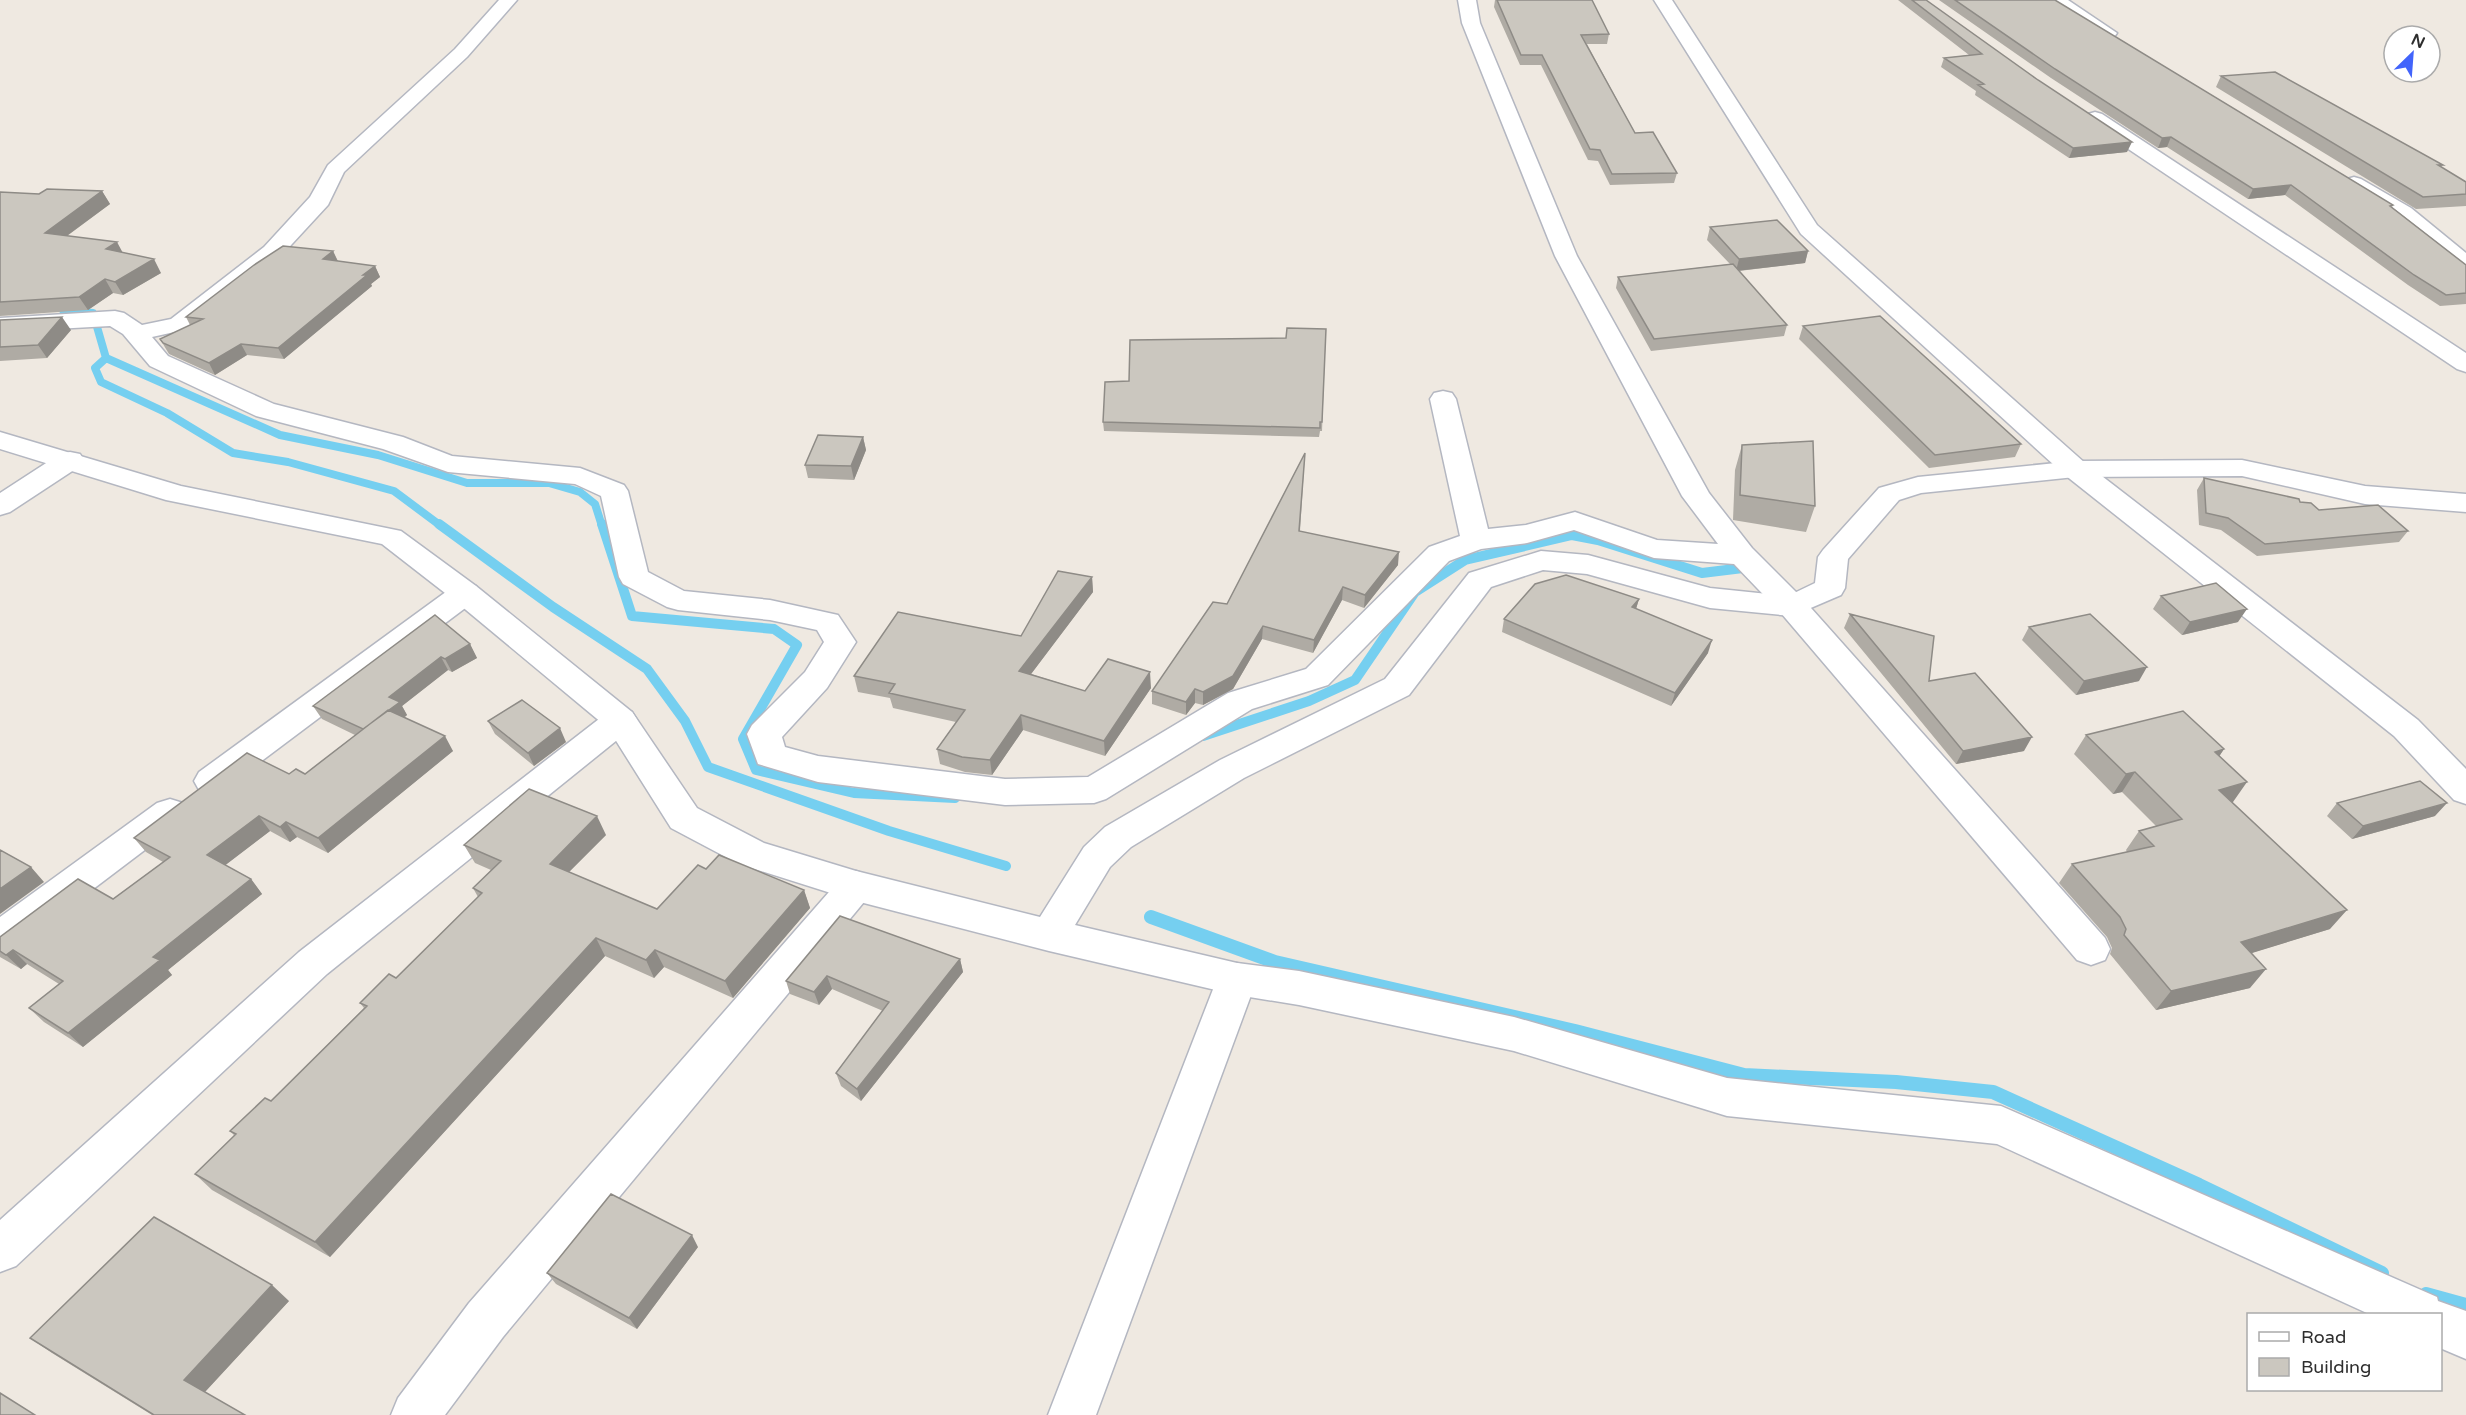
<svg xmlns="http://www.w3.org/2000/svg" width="2466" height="1415" viewBox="0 0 2466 1415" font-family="'Varela Round',sans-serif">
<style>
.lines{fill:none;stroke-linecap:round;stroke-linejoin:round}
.stream-far2{stroke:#75cff0;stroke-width:8}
.stream-far1{stroke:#75cff0;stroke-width:10}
.stream{stroke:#75cff0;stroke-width:14}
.street-casing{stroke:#b4b7c1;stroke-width:3}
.secondary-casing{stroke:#b4b7c1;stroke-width:3}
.street{fill:#fff;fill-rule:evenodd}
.secondary{fill:#fff;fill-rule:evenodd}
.wall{fill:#afaba4}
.shaded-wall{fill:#8e8b86}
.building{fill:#cbc7bf;stroke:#8e8b86;stroke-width:1.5}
</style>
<rect width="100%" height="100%" fill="#efe9e1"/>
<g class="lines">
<!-- stream-far2 -->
<path class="stream-far2" d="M63 310 93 313 106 358 280 435 378 455 467 483H549L580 492 595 504 602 526
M106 358 95 368 101 382 167 413 233 453 288 462 394 491 441 526"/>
<!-- stream-far1 -->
<path class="stream-far1" d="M439 524 553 607 647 669 685 721 708 767 889 831 1006 866
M602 524 632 616 774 629 797 645 743 739 756 770 854 793 955 798
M1203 736 1309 701 1355 680 1415 592 1465 560 1572 535 1598 540 1702 573 1751 567"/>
<!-- stream -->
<path class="stream" d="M1151 917 1275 962 1575 1031 1744 1075 1896 1082 1993 1092 2199 1185 2382 1273
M2426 1294 2466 1305"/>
<defs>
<path id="street" d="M499 0H517L467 57 344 172 328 205 280 257 188 329 152 337 168 356 274 404 403 437 452 456 580 468 624 485 628 491 648 572 684 591 770 600 838 615 856 642 827 688 782 737 785 747 818 756 1005 779 1088 777 1228 693 1306 669 1429 547 1460 536 1430 399 1434 393 1443 391 1452 393 1456 399 1488 529 1526 525 1575 512 1657 540 1718 544 1682 496 1555 256 1462 23 1458 0H1476L1480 23 1577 256 1709 493 1752 548 1803 599 2105 938 2110 949 2105 960 2091 965 2077 960 1781 613 1734 564 1654 558 1574 530 1527 543 1481 549 1449 561 1328 685 1252 709 1106 799 1094 803 1005 805 818 782 758 764 747 734 752 725 805 672 824 642 817 630 770 620 678 610 667 607 623 584 619 577 601 496 575 484 448 472 383 449 256 416 150 366 123 334 110 326 0 332V318L115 311 124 313 142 325 171 319 264 247 310 197 328 165 455 49Z
M1654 0H1672L1817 225 2085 463 2418 720 2466 769V804L2454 800 2394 736 2065 475 1801 234Z
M2047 0H2068L2117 33 2114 37H2102Z
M2095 112 2102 114 2466 353V372L2457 369 2088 122 2085 118 2088 114Z
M2354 177 2361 179 2411 208 2466 253V272L2458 270 2395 218 2347 187 2343 183 2347 179Z
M70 452 80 454 84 460 80 466 10 512 0 515V493L60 454Z
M465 583 476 586 480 593 476 600 223 790 211 794 199 790 194 781 199 772 454 586Z
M620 708 632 712 637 720 632 728 327 974 16 1266 0 1272V1220L299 952 608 712Z
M170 799 183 803 188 812 183 821 14 949 0 954V917L157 803Z
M856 871 869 876 875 886 869 896 503 1337 445 1415H391L398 1398 469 1303 843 876Z
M1237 963 1251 967 1257 979 1096 1415H1048L1217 979 1223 967Z"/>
<path id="secondary" d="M0 432 181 486 401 531 476 586 632 712 697 808 764 843 856 871 1040 917 1084 847 1105 827 1220 760 1385 679 1469 573 1541 551 1588 555 1710 588 1788 596 1815 583 1818 557 1823 550 1879 488 1918 477 2075 461 2242 460 2365 486 2466 494V512L2365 504 2242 476 2075 477 1921 493 1899 500 1848 559 1845 588 1841 595 1792 616 1710 608 1587 574 1543 570 1491 587 1409 695 1244 778 1131 847 1110 867 1075 925 1237 963 1299 971 1514 1017 1727 1078 2001 1106 2437 1297 2438 1301 2466 1311V1359L2440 1348V1314H2369L1997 1144 1727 1116 1514 1051 1299 1005 1237 995 1049 951 856 901 739 864 671 828 608 728 454 600 382 544 166 500 0 449Z"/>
</defs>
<!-- street casing -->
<use href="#street" class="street-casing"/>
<!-- secondary casing -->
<use href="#secondary" class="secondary-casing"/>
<!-- street -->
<use href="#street" class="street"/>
<!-- secondary -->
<use href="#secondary" class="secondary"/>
</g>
<!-- wall -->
<path class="wall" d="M1495 0H1592L1609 34 1607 44H1587L1635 133 1677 173 1674 183 1610 185 1598 161 1588 160 1541 65H1520L1494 7Z
M1898 0H1926L2127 152 2069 158 1975 95 1976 91 1941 67 1944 58 1969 55Z
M1939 0H2055L2393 205 2392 207 2466 265V304L2440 306 2408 285 2285 195 2248 199 2167 147 2158 148 2051 78Z
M2221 76 2443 165 2441 167 2466 182V206L2416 209 2216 87Z
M102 191 110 204 67 236 122 252 161 273 123 295 113 293 88 310 0 316V192L39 194Z
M1710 227 1808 251 1805 263 1739 271 1787 325 1784 336 1651 351 1616 288 1618 277 1730 264 1707 240Z
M333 251 338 261 375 266 380 277 371 284 372 286 284 359 247 355 215 375 169 354 160 339 190 325 186 317Z
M0 320 71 330 47 358 0 361Z
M1803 326 2021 444 2015 457 1929 468 1799 339Z
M1326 329 1322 431H1320L1319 437 1104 431 1103 422 1129 381 1286 338Z
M863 437 866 450 854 480 808 478 805 465Z
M1742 445 1815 506 1806 532 1733 520 1735 470Z
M1305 453 1300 531 1398 565 1364 608 1342 600 1313 653 1262 639 1233 689 1203 705 1195 703 1186 715 1152 704V691L1227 604Z
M2204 478 2300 502 2319 510 2408 531 2399 542 2257 556 2221 530 2199 525 2197 490Z
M1092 577 1093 592 1031 674 1085 691 1151 688 1105 756 1023 730 992 775 965 772 940 764 937 749 956 722 893 708 890 698 858 692 854 676 1021 636Z
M2161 596 2238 622 2182 635 2153 609Z
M1639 599 1636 609 1708 653 1671 706 1502 632 1504 619Z
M1850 614 1929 681 2024 751 1956 764 1844 628Z
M2029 627 2139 681 2076 695 2022 640Z
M470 644 477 658 452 672 448 670 402 706 407 715 405 717 453 751 328 853 297 837 290 842 270 831 225 865 251 879 262 894 168 970 172 975 83 1047 44 1022 29 1008 59 984 27 964 21 969 0 957V937L113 899 163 862 146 852 134 838 289 774H305L355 735 322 719 313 706Z
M488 721 566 742 534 766 495 734Z
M2086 735 2224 749 2219 756 2233 802H2232L2330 929 2251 953 2250 988 2156 1010 2110 954 2112 948 2107 937 2059 883 2072 864 2127 852 2126 850 2139 831 2156 826 2122 792 2113 794 2074 754Z
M2337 803 2435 816 2352 839 2327 816Z
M606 835 569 872 657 909 706 869 804 890 810 908 733 998 664 967 654 978 605 956 330 1257 212 1190 195 1174 235 1136 230 1131 271 1101 364 1008 360 1003 396 978 478 897 473 888 491 870 475 863 464 845Z
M960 959 963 972 861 1101 841 1086 836 1073 883 1011 832 989 819 1005 790 994 786 981Z
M698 1247 637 1329 556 1284 547 1273Z
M289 1301 205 1392 245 1415H152L52 1353 30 1338Z"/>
<!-- shaded-wall -->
<path class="shaded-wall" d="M2171 137 2167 147 2158 148 2162 138Z
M2132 142 2127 152 2069 158 2073 148Z
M2291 185 2285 195 2248 199 2253 189Z
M102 191 110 204 53 246 45 233Z
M117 242 124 255 106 249Z
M333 251 338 262 323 259Z
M1808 251 1805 263 1736 271 1739 259Z
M154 259 161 273 123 295 115 282Z
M375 266 380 277 371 284 372 286 284 359 278 348 363 275Z
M105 279 113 293 88 310 79 297Z
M62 317 71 330 47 358 38 345Z
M241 344 247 355 215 375 209 363Z
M863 437 866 450 854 480 851 466Z
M1399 552 1398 565 1364 608 1365 595Z
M1092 577 1093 592 1022 686 1019 671Z
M1343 587 1342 600 1313 653 1314 640Z
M1639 599 1635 612 1632 607Z
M2247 609 2238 622 2182 635 2190 622Z
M1263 626 1262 639 1233 689 1203 705V692Z
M1712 640 1708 653 1671 706 1675 693Z
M470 644 477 658 452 672 445 659Z
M441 657 448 670 402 706 407 715 371 743 389 697Z
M2147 667 2139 681 2076 695 2084 681Z
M1150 672 1151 688 1105 756 1104 741Z
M1195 689V703L1186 715V702Z
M1021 715 1023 730 992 775 990 760Z
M560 728 566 742 534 766 528 753Z
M445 736 453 751 328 853 318 838Z
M2032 737 2024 751 1956 764 1963 751Z
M2224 749 2211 769 2215 752Z
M2135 772 2122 792 2113 794 2126 774Z
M2247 782 2233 802 2205 810 2219 790Z
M2447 803 2435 816 2352 839 2363 826Z
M259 816 270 831 219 870 207 855Z
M597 816 606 835 559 882 550 864Z
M286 822 297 837 290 842 280 827Z
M31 867 44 882 0 914V889Z
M251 879 262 894 168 970 172 975 83 1047 68 1033 153 957Z
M804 890 810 908 733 998 725 981Z
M2347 910 2330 929 2226 961 2241 942Z
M596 938 605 956 330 1257 315 1242Z
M13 950 27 964 21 969 6 955Z
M655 950 664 967 654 978 646 960Z
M960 959 963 972 861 1101 857 1089Z
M2266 969 2250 988 2156 1010 2171 991Z
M827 976 832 989 819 1005 814 992Z
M692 1235 698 1247 637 1329 629 1318Z
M272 1285 289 1301 203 1394 184 1380Z"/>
<!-- building -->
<path class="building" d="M1497 0H1592L1609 34 1581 35 1635 133 1653 132 1677 173 1612 174 1600 150 1590 149 1542 55H1521Z
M1912 0H1926L2038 80 2132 142 2073 148 1978 85 1984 84 1944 58 1982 54Z
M1955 0H2055L2393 205 2390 206 2466 265V293L2446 295 2414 275 2291 185 2253 189 2171 137 2162 138 2055 69Z
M2275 72 2443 165H2438L2466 182V194L2423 197 2221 76Z
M47 189 102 191 45 233 117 242 106 249 154 259 115 282 105 279 79 297 0 302V192L39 194Z
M1777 220 1808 251 1739 259 1710 227Z
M283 246 333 251 323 259 375 266 363 275H367L278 348 241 344 209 363 163 343 160 339 203 319 186 317 254 265Z
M1733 264 1787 325 1654 339 1618 277Z
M1880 316 2021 444 1935 455 1803 326Z
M62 317 38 345 0 347V320Z
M1287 328 1326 329 1322 422H1320V428L1103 422 1105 382 1129 381 1130 340 1286 338Z
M818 435 863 437 851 466 805 465Z
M1813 441 1815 506 1740 495 1742 445Z
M1305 453 1299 531 1399 552 1365 595 1343 587 1314 640 1263 626 1233 676 1203 692 1195 689 1186 702 1152 691 1213 602 1227 604Z
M2204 478 2299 499 2300 502 2311 503 2319 510 2378 505 2408 531 2265 544 2228 518 2206 513Z
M1058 571 1092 577 1019 671 1085 691 1108 659 1150 672 1104 741 1021 715 990 760 962 757 937 749 965 710 889 693 895 684 854 676 898 612 1021 636Z
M1566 575 1639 599 1632 607 1712 640 1675 693 1504 619 1535 584Z
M2216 583 2247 609 2190 622 2161 596Z
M1850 614 1934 636 1929 681 1975 673 2032 737 1963 751Z
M2090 614 2147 667 2084 681 2029 627Z
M435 615 470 644 445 659 441 657 389 697 400 702 389 710 363 729 313 706Z
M522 700 560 728 528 753 488 721Z
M388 710 445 736 318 838 286 822 280 827 259 816 207 855 251 879 153 957 160 960 68 1033 29 1008 63 981 13 950 6 955 0 951V937L78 879 113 899 170 857 134 838 247 753 289 774 296 769 305 774Z
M2183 711 2224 749 2215 752 2247 782 2219 790 2347 910 2241 942 2266 969 2171 991 2124 935 2126 929 2120 917 2072 864 2154 846 2139 831 2182 819 2135 772 2126 774 2086 735Z
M2420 781 2447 803 2363 826 2337 803Z
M529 789 597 816 550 864 657 909 698 865 706 869 719 855 804 890 725 981 655 950 646 960 596 938 315 1242 195 1174 236 1134 230 1131 265 1098 271 1101 367 1006 360 1003 389 974 396 978 482 893 473 888 501 861 464 845Z
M0 850 31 867 0 889Z
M840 916 960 959 857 1089 836 1073 889 1002 827 976 814 992 786 981Z
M611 1194 692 1235 629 1318 547 1273Z
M154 1217 272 1285 184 1380 245 1415H154L30 1338Z
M0 1393 35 1415H0Z"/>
<!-- legend -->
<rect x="2247" y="1313" width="195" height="78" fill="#ffffff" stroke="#ababab" stroke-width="1.5"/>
<rect x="2259" y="1332" width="30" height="9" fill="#ffffff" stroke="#ababab" stroke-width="1.5"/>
<text x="2301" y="1343" font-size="18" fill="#2e2e2e">Road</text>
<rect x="2259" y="1358" width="30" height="18" fill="#cbc7bf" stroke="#ababab" stroke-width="1.5"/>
<text x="2301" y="1373" font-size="18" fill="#2e2e2e">Building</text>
<!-- north arrow -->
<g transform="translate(2412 54) rotate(25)"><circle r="28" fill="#ffffff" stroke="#ababab" stroke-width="1.5"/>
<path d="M0-4.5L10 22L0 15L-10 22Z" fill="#4264fb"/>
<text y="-9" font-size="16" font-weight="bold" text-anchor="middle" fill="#2e2e2e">N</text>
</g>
</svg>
